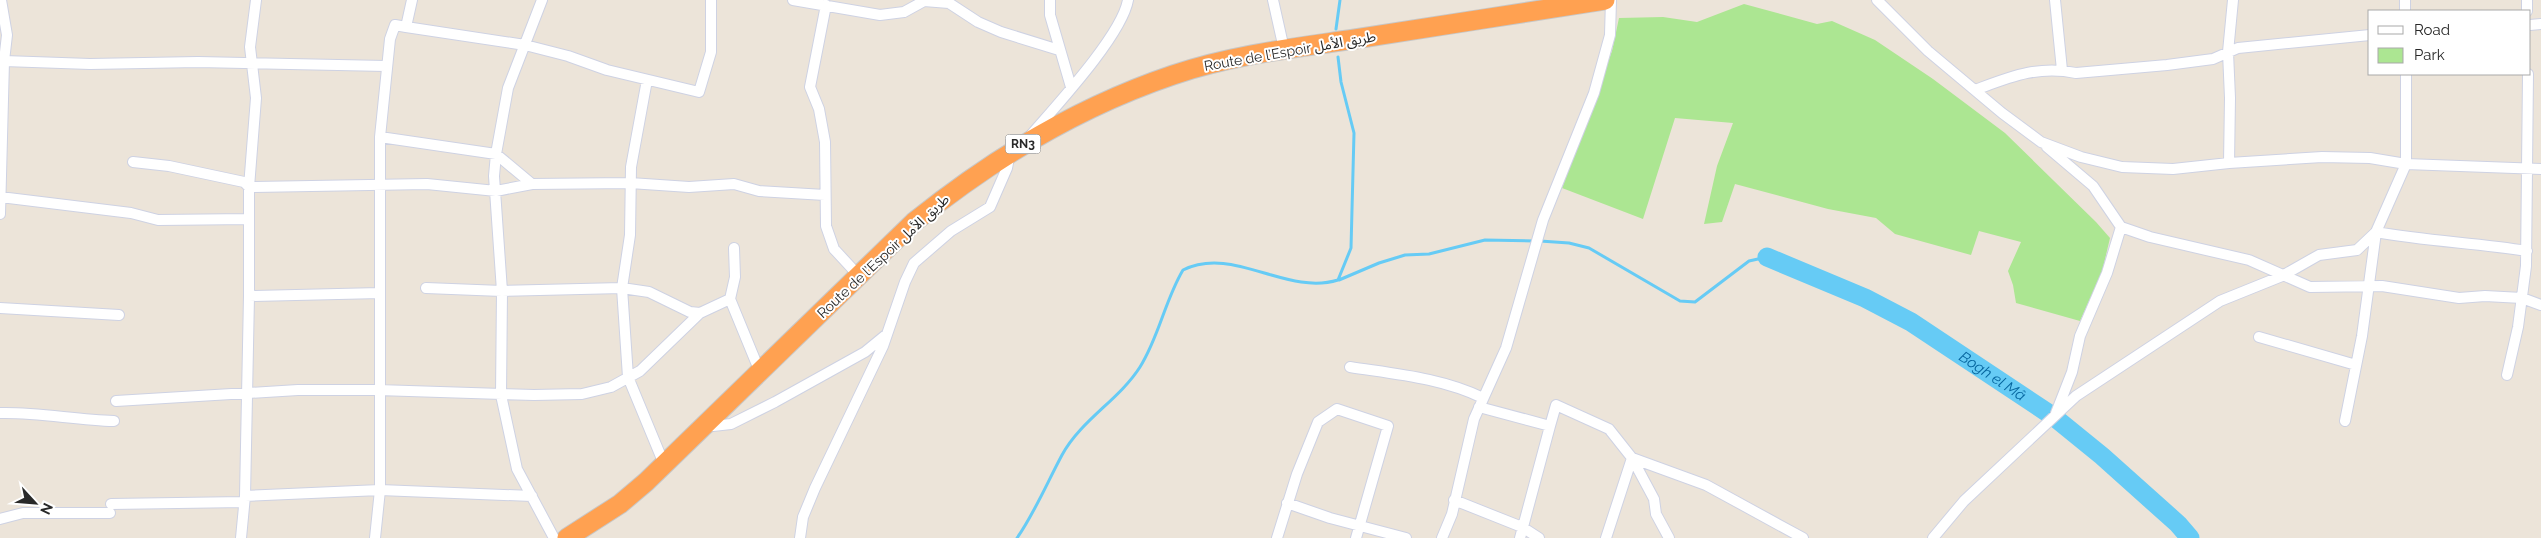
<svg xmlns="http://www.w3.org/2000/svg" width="2541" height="538" viewBox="0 0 2541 538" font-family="Raleway,'Noto Sans Arabic',sans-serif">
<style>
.green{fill:#ace692}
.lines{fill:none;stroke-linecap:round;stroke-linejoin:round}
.stream{stroke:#66cbf5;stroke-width:3}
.river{stroke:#66cbf5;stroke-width:19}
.street-casing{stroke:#ced2e3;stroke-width:12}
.highway-casing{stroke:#c7c7c7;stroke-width:21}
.street{stroke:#fff;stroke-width:10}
.highway{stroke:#ffa151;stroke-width:19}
.labels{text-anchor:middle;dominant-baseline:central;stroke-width:4;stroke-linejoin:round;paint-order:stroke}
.shield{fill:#fff;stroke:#696969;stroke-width:1}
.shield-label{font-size:12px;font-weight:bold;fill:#292929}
.street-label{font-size:14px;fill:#292929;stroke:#fff}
.water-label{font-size:15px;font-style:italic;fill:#06669f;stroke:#fff}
</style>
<rect width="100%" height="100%" fill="#ece4d9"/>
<!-- green -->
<path class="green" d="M1744 4 1817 24 1832 21 1875 40 1933 79 2005 133 2096 222 2110 238 2102 272 2080 321 2016 303 2013 285 2008 271 2021 242 1979 231 1971 255 1895 234 1876 218 1828 209 1735 184 1722 222 1704 224 1717 166 1733 123 1675 118 1643 219 1562 188 1612 51 1619 18 1663 17 1697 22Z"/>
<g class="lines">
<!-- stream -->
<path class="stream" d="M1336 29 1340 0
M1540 241 1569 243 1589 248 1680 301 1695 302 1749 261 1767 257
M1339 280 1379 263 1405 255 1429 254 1485 240 1534 241
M1017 538C1034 514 1048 481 1062 455 1081 420 1119 400 1140 367 1159 337 1165 300 1183 270 1233 245 1286 296 1338 280L1351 248 1354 133 1341 82 1338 57"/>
<!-- river -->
<path class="river" id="s1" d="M1767 257 1865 298 1911 322 2054 417 2102 456 2178 524 2190 538"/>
<defs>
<path id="street" d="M542 0 508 88 496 154 494 176 502 291 501 395 517 469 554 538
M793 0 880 15 904 12 924 1 949 3 978 22 1001 32 1059 50
M1050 0V15L1071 87
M1273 0 1284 49
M1877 0 1928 51 2002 113 2041 142 2081 157 2122 167 2173 169 2229 163 2322 157 2370 158 2406 164 2541 169
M2055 0 2062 70
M2405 0V11
M2527 0V11
M826 5 810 87 819 109 825 142 826 226 834 249 859 276
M2530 25 2541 24
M406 27 525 45 568 56 607 70 699 92 711 52V0
M4 61 90 64 198 62 386 66
M647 80 631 167 630 235 622 288 628 377 664 464
M1975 90C2010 77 2038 65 2076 73L2167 65 2213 59 2238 48 2370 35
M1031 135C1056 106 1122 35 1128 0
M380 137 496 154 532 184
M2047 147 2093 186 2121 227 2107 273 2080 336 2072 372 2056 413
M133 162 169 166 244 182 249 187 427 184 496 191 532 184 630 183 689 187 734 184 759 191 825 195
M2229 163 2230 98 2228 52 2233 0
M0 197 131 213 158 220 249 219
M0 214 4 61 7 35 1 0
M2121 227 2150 237 2249 260 2310 287 2382 286 2459 298 2485 296 2522 298 2541 305
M734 248 735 277 730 299 760 372
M426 288 502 291 622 288 649 292 690 312 700 313
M249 296 380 293
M0 308 119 315
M2259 337 2356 365
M1350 367C1395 374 1442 378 1483 398
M2507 375 2518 327 2526 266 2528 74
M116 401 298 390H378L534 395 582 394 611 387 640 371 700 313 730 299
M1479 407 1550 426 1556 405 1609 429 1632 458 1654 499 1656 514 1669 538
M0 413C38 412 75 420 114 421
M2345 421 2362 336 2376 232C2426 241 2477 243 2527 251
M704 427 731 424 775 402 865 352 887 334
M245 496 380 490 532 496
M1454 500 1522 527 1539 538
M1287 503 1330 518 1406 538
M111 504 244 502
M0 519 23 513H110
M241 538 245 496 249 296V187L256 98 250 47 256 0
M375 538 380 490V137L390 39 395 25 406 27 412 0
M800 538 803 517 815 488 883 346 905 282 914 263 951 231 990 207 1007 168 1010 153
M1277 538 1297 474 1318 422 1337 409 1388 426 1356 538
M1442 538 1452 514 1474 419 1506 348 1543 220 1594 93 1610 35 1611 0
M1520 538 1550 426
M1606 538 1632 458 1706 485 1803 538
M1933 538 1964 501 2076 396 2220 301 2282 276 2319 255 2357 250 2376 232 2406 164V74"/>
<path id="highway" d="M567 538 620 504 646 482 914 222C992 159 1078 107 1173 75 1231 55 1294 48 1355 39 1438 26 1522 13 1605 0"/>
</defs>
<!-- street casing -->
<use href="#street" class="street-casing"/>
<!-- highway casing -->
<use href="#highway" class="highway-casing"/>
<!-- street -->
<use href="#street" class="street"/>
<!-- highway -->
<use href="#highway" class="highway"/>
</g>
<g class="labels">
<!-- shield labels -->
<rect class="shield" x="1005.5" y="134.5" width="35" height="19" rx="4"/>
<g class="shield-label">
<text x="1023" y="144">RN3</text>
</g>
<!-- street labels -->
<g class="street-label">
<text transform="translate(1290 51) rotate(-10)">Route de l’Espoir طريق الأمل</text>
<text transform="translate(883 256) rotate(-43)">Route de l’Espoir طريق الأمل</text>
</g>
<!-- water labels -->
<g class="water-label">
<text stroke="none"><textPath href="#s1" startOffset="256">Bogh el Mâ</textPath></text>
</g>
</g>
<!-- legend -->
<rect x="2368" y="10" width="162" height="65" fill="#ffffff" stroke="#a9a9a9"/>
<rect x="2378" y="26" width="25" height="8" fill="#ffffff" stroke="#a9a9a9"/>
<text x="2414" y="35" font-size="15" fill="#292929">Road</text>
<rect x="2378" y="48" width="25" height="15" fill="#ace692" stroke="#a9a9a9"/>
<text x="2414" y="60" font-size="15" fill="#292929">Park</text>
<!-- north arrow -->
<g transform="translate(35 503) rotate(116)" stroke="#ffffff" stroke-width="4" paint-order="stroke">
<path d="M0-4L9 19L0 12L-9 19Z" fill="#292929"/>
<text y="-8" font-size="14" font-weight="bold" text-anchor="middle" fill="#292929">N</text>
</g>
</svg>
